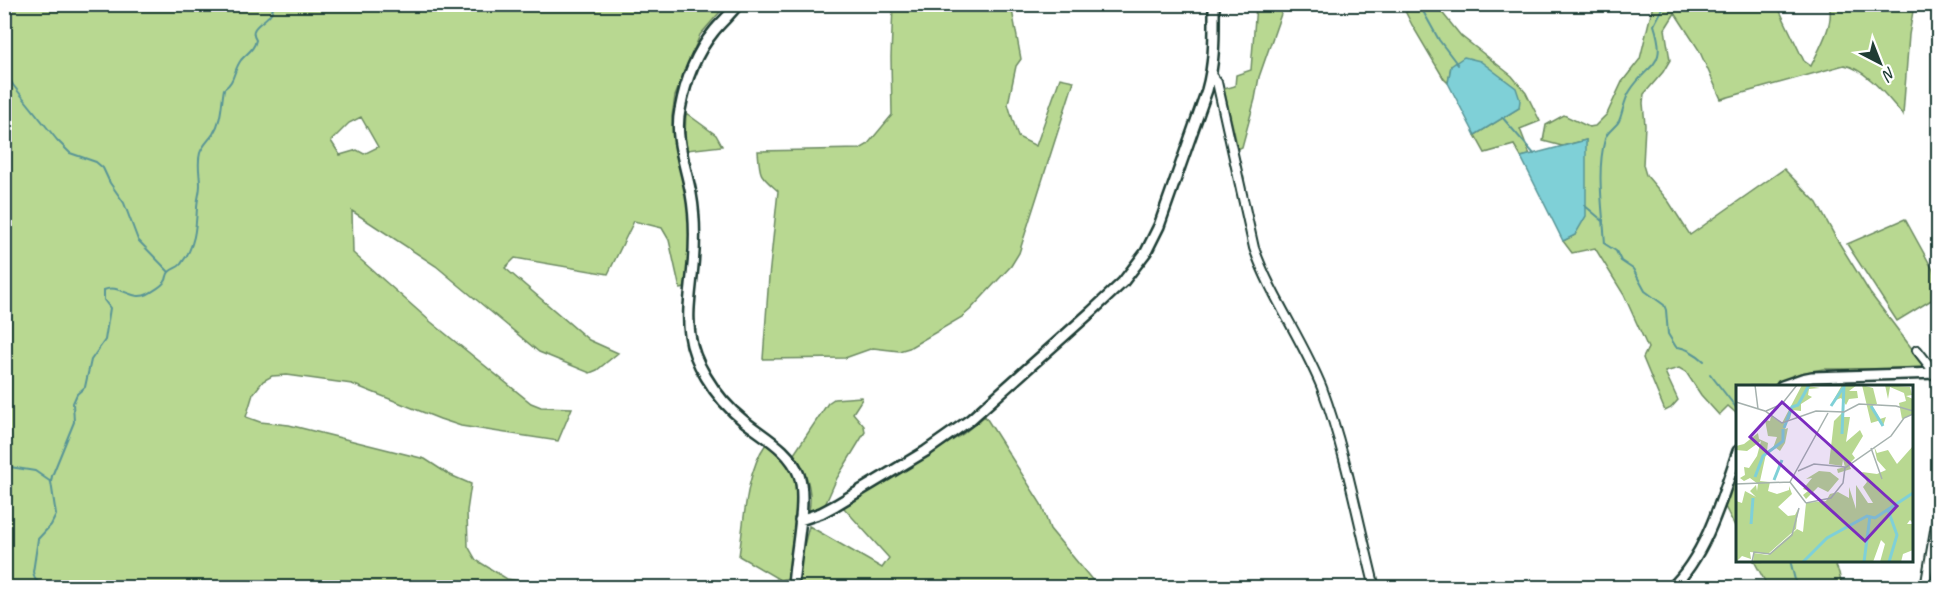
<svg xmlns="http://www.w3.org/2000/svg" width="1943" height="592" viewBox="0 0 1943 592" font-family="Caveat,sans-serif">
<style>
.green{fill:#b8d891;stroke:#6c8a62;stroke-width:1.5;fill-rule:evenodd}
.water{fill:#7fd0d7;stroke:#599596;stroke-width:1.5}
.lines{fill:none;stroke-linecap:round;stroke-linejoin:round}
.stream{stroke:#599596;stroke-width:2}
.minor-casing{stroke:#1f3d34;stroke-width:12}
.tertiary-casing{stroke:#1f3d34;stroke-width:14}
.minor{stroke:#fff;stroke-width:8}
.tertiary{stroke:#fff;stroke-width:9}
.inset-river{fill:none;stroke:#7fd0d7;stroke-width:3}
.inset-road{fill:none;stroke:#a5b1ae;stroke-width:1.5}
.view{fill:#7b2cbf;fill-opacity:0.15;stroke:#7b2cbf;stroke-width:3}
.inset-edge{fill:none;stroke:#1f3d34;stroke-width:3}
</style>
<rect width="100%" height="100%" fill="#fff"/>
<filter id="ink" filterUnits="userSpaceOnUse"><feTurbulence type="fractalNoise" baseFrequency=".0167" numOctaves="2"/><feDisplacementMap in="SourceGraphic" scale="12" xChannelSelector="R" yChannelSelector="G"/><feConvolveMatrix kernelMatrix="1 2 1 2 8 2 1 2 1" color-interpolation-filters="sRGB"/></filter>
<g filter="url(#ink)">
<!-- green -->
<path class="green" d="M4 5H726L700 35 675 96 672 116 673 132 688 196 690 217 688 280 685 288 680 289 669 240 662 228 634 221 608 274 515 258 505 268 589 340 618 353 597 370 590 373 539 352 436 266 352 211 353 253 431 322 531 403 541 407 572 408 558 441 461 426 440 419 352 384 287 375 272 376 263 381 253 394 246 417 260 422 289 425 425 459 448 474 471 484 467 511 468 546 476 560 507 579 554 587H5ZM361 117 378 147 364 154 357 150 340 155 331 141 349 123Z
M893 5H1025L1012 10 1021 59 1016 66 1008 104 1018 137 1036 146 1060 78 1074 81 1019 253 1011 266 970 310 962 317 909 348 899 351 873 348 845 358 763 359 769 277 778 191C759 174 760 177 758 151L860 149 867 145 892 115 891 57Z
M1256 5H1282V11L1259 77 1255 99 1242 147 1238 149 1224 89 1235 86 1236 75 1251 70Z
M1402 5H1436L1461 36 1512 76 1526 93 1540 121 1520 129 1530 155 1521 157 1514 145 1485 153 1475 135 1519 108 1451 66 1448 83 1444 79 1412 25Z
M1653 5H1777L1804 61 1811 66C1819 49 1835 23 1829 5H1914L1909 35 1903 115C1888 98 1867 69 1844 65L1721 99 1699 50 1675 13 1665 29 1670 60 1663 72 1644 94 1643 103 1645 125 1643 165 1646 175 1669 202 1690 235 1784 169 1817 203 1836 238 1870 293 1925 366 1924 369H1823L1801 373 1773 386H1738L1737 414 1728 406 1719 415 1701 395 1686 372 1679 368 1665 372 1678 400 1671 408 1665 411 1643 358 1648 348 1624 295 1595 248 1572 253 1563 241 1575 235 1586 140 1562 146 1543 141 1546 125 1564 115 1589 127 1595 126 1607 114 1622 82 1640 59Z
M686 113 716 135 722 146 687 150 685 136Z
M1905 219 1938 279V296L1897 321 1847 244Z
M861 397 862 399 853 413 864 426 865 432 837 478 825 505 809 511C813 490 807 472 794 454L828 403 834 399Z
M985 416 1041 504 1050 529 1098 587H800L801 557 809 526 882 568 889 558 843 507 963 434Z
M766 444C785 459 793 465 798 489L789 578 780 580 739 556C744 522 746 471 766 444Z
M1737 461V530L1723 503Z
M1754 561H1834L1839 573 1842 587H1768Z"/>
<!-- water -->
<path class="water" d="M1464 57 1480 61 1516 88 1520 100 1519 108 1475 135 1448 83 1451 66Z
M1586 140V216L1575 235 1563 241 1521 157Z"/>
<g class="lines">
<!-- stream -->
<path class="stream" d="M1419 4 1439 40 1458 65
M1665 4 1654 25C1668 68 1649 61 1630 91 1624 100 1623 112 1619 121 1615 128 1607 131 1605 139 1596 172 1603 210 1605 244L1616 251 1621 261 1633 269 1645 291 1664 305 1666 310 1668 334 1676 347C1685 347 1698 355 1704 361
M4 69 13 85 57 140 70 153 96 162 103 168 110 183 124 203 138 240 168 271
M1502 117 1534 154
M1584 205 1603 221
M1710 374 1738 410
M4 466 35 471 51 482
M1790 560 1797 588
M45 588 35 579 33 572 38 539 51 525 56 515 51 482 52 476 74 422 73 403 77 394 85 387 91 360 105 340 110 308 104 300V290C119 283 132 302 148 294 154 290 162 287 166 280 167 277 167 274 169 272 173 268 178 268 181 264 195 247 196 228 197 208 197 200 200 193 200 185 200 174 197 164 200 153 203 145 209 140 213 134 222 120 221 105 224 89 235 82 233 71 241 60 247 53 254 50 256 40 245 23 275 22 273 4"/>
<defs>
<path id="minor" d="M1211 75 1217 82 1254 248C1271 297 1303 340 1322 388 1346 453 1358 521 1375 588
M1917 350 1935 373
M1925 588 1938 513"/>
<path id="tertiary" d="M738 4C731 14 721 22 714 31 696 53 685 82 680 110 674 138 686 166 691 194 696 221 695 249 692 276 690 296 687 315 690 335 692 350 698 364 706 377 716 394 729 409 744 421 764 437 790 450 799 475 808 501 794 557 793 588
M1782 386 1802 379 1812 377 1938 373
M800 520 821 513 836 505 926 451 970 420 1091 312 1123 282 1146 252 1159 226 1207 90C1215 62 1214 34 1214 4
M1671 588C1706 556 1723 495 1738 451"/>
</defs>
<!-- minor casing -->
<use href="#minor" class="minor-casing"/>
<!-- tertiary casing -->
<use href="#tertiary" class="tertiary-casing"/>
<!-- minor -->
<use href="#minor" class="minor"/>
<!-- tertiary -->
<use href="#tertiary" class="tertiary"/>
</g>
</g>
<!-- overview -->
<g transform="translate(1736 385)">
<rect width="177" height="177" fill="#fff"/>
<path d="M66 0 84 3 73 4 72 10 76 12 65 19V26L56 25 54 34 48 38 49 44 52 43 49 58 44 66 40 63 30 69 24 96 34 97 32 106 41 109 53 105V101L56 109 42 122 52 131 59 130 62 124 60 144 32 169 14 167 15 174 6 171 0 177V116L6 118 9 106 20 112 14 106 20 100 21 106 22 99 14 93 8 96 4 93 9 90 8 82 13 83 21 71 25 56 11 66 0 65V61L8 59 22 48 23 54 32 58 31 66 37 63 41 52 32 51 29 35 34 36 35 31 46 38ZM106 0H121L113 6H121L122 13 113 14 110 20 105 13 97 16ZM126 0 137 3 141 19 136 21 144 34 150 32 147 41 145 35 135 38ZM149 0 174 2 176 10 170 11 177 14V29L166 34 163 18 170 16 168 8 154 2 152 14ZM106 28 107 32H114L110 57 124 45 127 51 116 69 119 73 113 79 115 84 102 88 101 84 109 82 107 75 106 81 93 79 98 36ZM138 61 141 68 152 65 161 79 177 61V138L174 135 171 139H177V165L167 169 165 177H144L149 159 145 155 137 177H17L18 168 32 170 61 144 67 147 70 118 90 116 94 109 102 107 113 113V102L120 124V100L132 118H137L127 102 131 97 126 87 141 89 150 85 141 75ZM83 86 94 87 103 94 92 107 82 102 70 114 67 110 72 106 67 104 76 93 70 94Z" fill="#b8d891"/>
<path class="inset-river" d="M95 21 107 3M135 21 147 41M48 43 56 22 62 20 73 0M106 49 108 0M19 92 27 71 47 56V44M38 95 46 75M152 125 161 150 153 177M15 139 17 113M67 177 91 153 131 131 139 133 177 108M128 177 134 131"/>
<path class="inset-road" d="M19 0 22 24M0 17 29 26 46 38 80 26 108 27 123 19 160 21 177 26M30 26 46 19 61 0M135 63 146 94M62 86 78 79 109 82M54 97 92 28M54 97 70 118M0 99 54 97M70 118 95 113 107 98 109 83 155 51 168 33 177 29M16 177 18 167 34 169 56 150 63 123"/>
<path class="view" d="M46 17 161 121 129 156 14 52Z"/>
<rect width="177" height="177" class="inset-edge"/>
</g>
<!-- margin -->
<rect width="1943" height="592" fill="none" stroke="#fff" stroke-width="24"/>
<rect x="12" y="12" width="1919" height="568" fill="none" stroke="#1f3d34" stroke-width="2" filter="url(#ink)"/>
<!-- north arrow -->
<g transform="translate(1880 63) rotate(138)" stroke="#ffffff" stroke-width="4.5" paint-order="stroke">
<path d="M0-4.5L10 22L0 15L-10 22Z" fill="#1f3d34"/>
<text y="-9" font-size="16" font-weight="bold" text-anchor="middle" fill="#1f3d34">N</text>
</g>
</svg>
